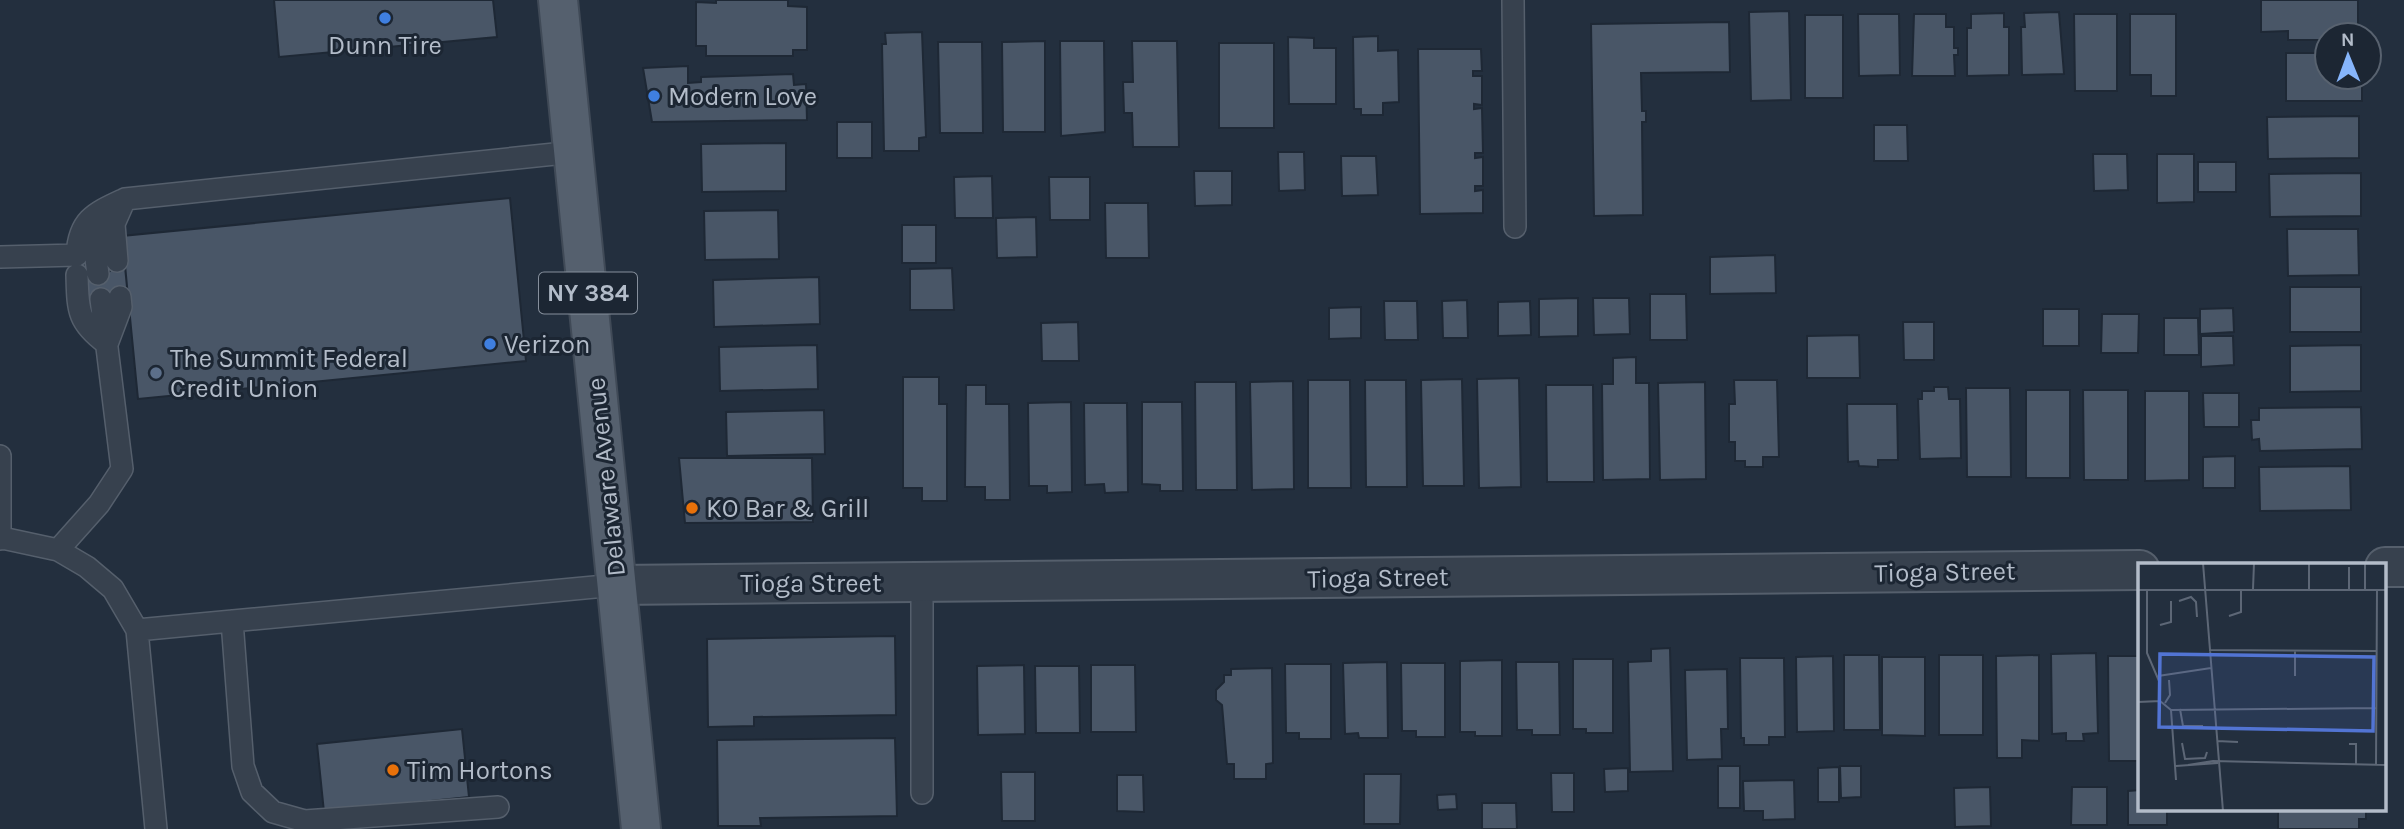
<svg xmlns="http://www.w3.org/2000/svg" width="2404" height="829" viewBox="0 0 2404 829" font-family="Karla,sans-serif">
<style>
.building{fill:#495667;stroke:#1e2835;stroke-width:2}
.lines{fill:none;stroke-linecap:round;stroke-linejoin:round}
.service-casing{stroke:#555f6c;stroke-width:24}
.minor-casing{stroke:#555f6c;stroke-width:42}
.primary-casing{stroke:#404a57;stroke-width:42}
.service{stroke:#37414e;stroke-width:21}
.minor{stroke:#37414e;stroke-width:38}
.primary{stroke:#55606e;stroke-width:38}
.shop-dot{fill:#3f7fe0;stroke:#1c2633;stroke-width:2.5}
.service-dot{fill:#5c6f8a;stroke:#1c2633;stroke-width:2.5}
.food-dot{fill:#e8710a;stroke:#1c2633;stroke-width:2.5}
.labels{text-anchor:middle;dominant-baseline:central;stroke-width:6;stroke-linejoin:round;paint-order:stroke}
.shield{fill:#1c2633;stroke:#868f9c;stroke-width:2}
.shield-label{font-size:24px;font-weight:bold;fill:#b3bcc9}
.poi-label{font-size:26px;fill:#b3bcc9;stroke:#1c2633;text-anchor:start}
.street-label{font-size:26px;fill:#b3bcc9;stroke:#1c2633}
.inset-road{fill:none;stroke:#5d6776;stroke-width:2}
.view{fill:#5274d3;fill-opacity:0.15;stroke:#5274d3;stroke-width:3.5}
.inset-edge{fill:none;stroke:#b3bcc9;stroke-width:3.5}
</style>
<rect width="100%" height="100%" fill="#232f3e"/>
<!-- building -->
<path class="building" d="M274 0H493L497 37 279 57Z
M716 0H788V6L807 7V50H793V56H706V46H696V2L716 3Z
M2261 0H2358V35H2327V40H2288V31L2261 32Z
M1789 11 1791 100 1751 101 1749 12Z
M2059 12 2064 74 2022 75 2021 27H2025L2024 13Z
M2004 13V27H2009V75L1967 76V28H1971V14Z
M1858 14H1899L1900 75 1859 76Z
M1914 14H1946V27H1954V48H1958V55H1954L1955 76H1912Z
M2074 14H2117V91H2075Z
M2130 14H2176V96H2151V75H2130Z
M1805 15H1843V98H1805Z
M1729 22 1730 72 1641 73 1642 111H1646V122H1642L1643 215 1594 216 1591 24Z
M922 32 926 137 919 138V151H884L882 44H886L885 33Z
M1378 36V51L1398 50 1399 102 1383 103V115H1361V109H1354L1353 37Z
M1288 37 1314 38V48H1336V104H1289Z
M1045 41V132H1003L1002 42Z
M1060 41H1104L1105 132 1061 136Z
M1132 41H1177L1179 147H1133L1132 113H1124L1123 82H1133Z
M938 42H982L983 133H940Z
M1219 43H1274V128H1219Z
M1418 49H1481L1482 71H1473V76H1482V105L1474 104V109L1482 108 1483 153H1475V158L1483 157V186H1475V191L1483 190V213L1420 214Z
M2286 53H2327V77H2362V101H2286Z
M688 66V83L701 82V77L793 74 794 85 806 84 807 120 652 122 643 68Z
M2359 116V158L2268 159 2267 117Z
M837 122H872V158H837Z
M1874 125H1907L1908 161H1874Z
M786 143V191L702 192 701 144Z
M1278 152H1304L1305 190 1279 191Z
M2093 154H2127L2128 190 2094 191Z
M2157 154H2194V202L2157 203Z
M1341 156H1376L1378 195 1342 196Z
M2198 162H2236V192H2198Z
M1194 171H1232V205L1195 206Z
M2361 173V216L2270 217 2269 174Z
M992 176 993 218H955L954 177Z
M1049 177H1090V220H1050Z
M510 198 526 361 138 399 122 236Z
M1105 203H1148L1149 258H1106Z
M778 210 779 259 705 260 704 211Z
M1036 217 1037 257 997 258 996 218Z
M902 225H936V263H902Z
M2287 229H2358L2359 275 2288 276Z
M124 254 128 297 80 301 78 275 109 272Z
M1775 255 1776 293 1710 294V257Z
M952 268 954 310H910V269Z
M819 277 820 324 714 327 713 280Z
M2290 287H2361V332H2290Z
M1650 294H1686L1687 340H1650Z
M1578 298V336L1539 337V299Z
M1593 298H1629L1630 334 1594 335Z
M1467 300 1468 338H1443L1442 301Z
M1384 301H1417L1418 340H1385Z
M1530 301 1531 335 1498 336V302Z
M1361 307V338L1329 339V308Z
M2233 308 2234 332 2200 334V309Z
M2043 309H2079V346H2043Z
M2102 314H2139L2138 353H2101Z
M2164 318H2198L2199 355H2164Z
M1078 322 1079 361H1042L1041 323Z
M1903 322H1934V360H1904Z
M1859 335 1860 378H1807V336Z
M2201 336H2233L2234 365 2201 367Z
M817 345 818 389 720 391 719 347Z
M2361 345V391L2290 392V346Z
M1636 357V383H1649L1650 479 1603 480 1602 384H1613V358Z
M903 377H939V404H947V501H922V488H903Z
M1519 378 1521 487 1479 488 1477 379Z
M1462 379 1464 486H1423L1421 380Z
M1308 380H1350L1351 488H1308Z
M1365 380H1406L1407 487H1366Z
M1734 380H1777L1779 457H1763V467H1745V461H1735V442H1729V404H1735Z
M1293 381 1294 489 1252 490 1250 382Z
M1195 382H1236L1237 490H1196Z
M1705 382 1706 479 1660 480 1658 383Z
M966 385H986V404H1009L1010 500H985V487H965Z
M1546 385H1593L1594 482H1547Z
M1934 387H1948L1949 399H1960L1961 458 1920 459 1918 399H1922V391H1934Z
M1966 388H2010L2011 477H1967Z
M2026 390H2070V478H2026Z
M2083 390H2128V480H2084Z
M2145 391H2189V480L2145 481Z
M2203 393H2239V427H2204Z
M1071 402 1072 492 1047 493V486H1029L1028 403Z
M1142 402H1182L1183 491H1160V485L1142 484Z
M1084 403H1127L1128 492 1105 493 1104 484 1085 485Z
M1847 404H1897L1898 460H1878V467L1859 466 1858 461 1848 462Z
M2361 407 2362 449 2260 451 2259 439 2252 440 2251 420H2259V408Z
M824 410 825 454 727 456 726 412Z
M2235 456V488H2203V457Z
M679 458H812L813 522 685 523Z
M2350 466 2351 510 2260 511 2259 467Z
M895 636 896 715 754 717V726L708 727 707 639Z
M1670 648 1673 771 1630 772 1628 662 1651 661V649Z
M2096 653 2098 733 2083 734 2084 741H2066V733L2052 734 2051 654Z
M1844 655H1879L1880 730H1844Z
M1939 655H1983V735H1939Z
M2039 655V741L2022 740V758H1997L1996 656Z
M1833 656 1834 731 1797 732 1796 657Z
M2108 656H2140V761H2109Z
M1882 657H1925V736L1882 735Z
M1740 658H1784L1785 737H1769V745H1744V738H1741Z
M1573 659H1613V733H1586V729H1573Z
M1502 660V736H1475V732H1460V661Z
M1387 662 1388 738H1359L1358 733 1345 734 1343 663Z
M1516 662H1559L1560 735H1532V730H1517Z
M1401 663H1445V737H1416V731H1402Z
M1285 664H1331V739H1299V733H1286Z
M1024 665 1025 734 978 735 977 666Z
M1091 665H1135L1136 732H1091Z
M1035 666H1079L1080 733H1036Z
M1272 668 1273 763 1266 764V779H1234V764H1227L1222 705 1216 700V690L1224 682V675H1231V669Z
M1727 669 1728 729H1721L1722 759 1687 760 1685 670Z
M462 729 469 797 324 812 317 744Z
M895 738 897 816 760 818 761 826H718L717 740Z
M1718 766H1740V808H1718Z
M1840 766H1861V797L1841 798Z
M1839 767V802H1818V768Z
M1628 768V791L1605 792 1604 769Z
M1001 772H1035V821H1002Z
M1551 773H1574V812H1552Z
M1364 774H1401L1400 824H1364Z
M1117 775H1143L1144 812 1117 811Z
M1794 780 1795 819 1763 820V811H1744L1743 781Z
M1990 787 1991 826 1955 827 1954 788Z
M2072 787H2107V825H2071Z
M2140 790V810H2167V825H2128V791Z
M1456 794 1457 809 1438 810 1437 795Z
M1482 803H1516L1517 829H1482Z
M2278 810H2366V819H2359V829H2278Z"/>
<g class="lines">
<defs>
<path id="service" d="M1513 0 1515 227
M0 257 77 255C79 219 95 213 125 199L574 152
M117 261 114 224 125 199
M98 274C95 253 91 228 105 211
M77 275C78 310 77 322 107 344L121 307 120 297
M0 456V539
M2 538 58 550 87 567 113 589 137 630 156 829
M58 550 99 504 122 469 101 299
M922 583V793
M232 621 243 766 252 792 273 812 305 821 498 807
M137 630 616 585"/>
<path id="minor" d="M2385 567H2404
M616 585 2140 570"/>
<path id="primary" d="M558 0 641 829"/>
</defs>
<!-- service casing -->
<use href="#service" class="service-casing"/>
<!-- minor casing -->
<use href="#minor" class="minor-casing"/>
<!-- primary casing -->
<use href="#primary" class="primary-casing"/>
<!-- service -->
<use href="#service" class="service"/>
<!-- minor -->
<use href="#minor" class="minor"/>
<!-- primary -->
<use href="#primary" class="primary"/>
</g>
<!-- markers -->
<g class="shop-dot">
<circle cx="385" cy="18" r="7"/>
<circle cx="654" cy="96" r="7"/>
<circle cx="490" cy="344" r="7"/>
</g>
<circle class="service-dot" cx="156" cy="373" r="7"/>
<g class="food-dot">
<circle cx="692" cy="508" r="7"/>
<circle cx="393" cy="770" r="7"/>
</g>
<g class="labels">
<!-- shield labels -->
<rect class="shield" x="539" y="272.5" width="98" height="41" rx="5"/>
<g class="shield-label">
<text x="588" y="293">NY 384</text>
</g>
<!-- poi labels -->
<g class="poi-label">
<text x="385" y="45" text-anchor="middle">Dunn Tire</text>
<text x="668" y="96">Modern Love</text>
<text x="504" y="344">Verizon</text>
<text x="170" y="358">The Summit Federal<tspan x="170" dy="30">Credit Union</tspan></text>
<text x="706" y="508">KO Bar &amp; Grill</text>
<text x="407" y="770">Tim Hortons</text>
</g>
<!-- street labels -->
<g class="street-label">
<text transform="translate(606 477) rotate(-96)">Delaware Avenue</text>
<text transform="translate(1945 572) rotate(-1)">Tioga Street</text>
<text transform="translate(1378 578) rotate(-1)">Tioga Street</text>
<text x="811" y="583">Tioga Street</text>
</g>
</g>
<!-- overview -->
<g transform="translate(2138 563)">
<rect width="248" height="248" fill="#232f3e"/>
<path class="inset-road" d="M65 0 85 248M115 26 116 0M0 27H249M171 27V0M211 27V4M227 27V0M41 38 53 34 58 39 59 54M91 53 103 49V26M22 62 33 59V38M71 87 238 88M20 113 73 105M157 113V87M22 138 33 147 38 217M0 139 22 138 21 118 9 90V26M27 140 32 132 31 117M42 146 45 163H65M33 147 238 145M79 178 100 179M44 180 47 196 67 195 69 189M211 181H218V202M50 202 75 198 249 202M238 202 239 27M38 203 80 200"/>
<path class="view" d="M22 91 236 94 235 168 21 164Z"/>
<rect width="248" height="248" class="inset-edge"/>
</g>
<!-- north arrow -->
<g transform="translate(2348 56) rotate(359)"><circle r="33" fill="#1c2633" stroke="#58626f" stroke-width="2"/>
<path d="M0-5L12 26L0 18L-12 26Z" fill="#86b5fb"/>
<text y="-10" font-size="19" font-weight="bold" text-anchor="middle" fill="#b3bcc9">N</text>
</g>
</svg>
